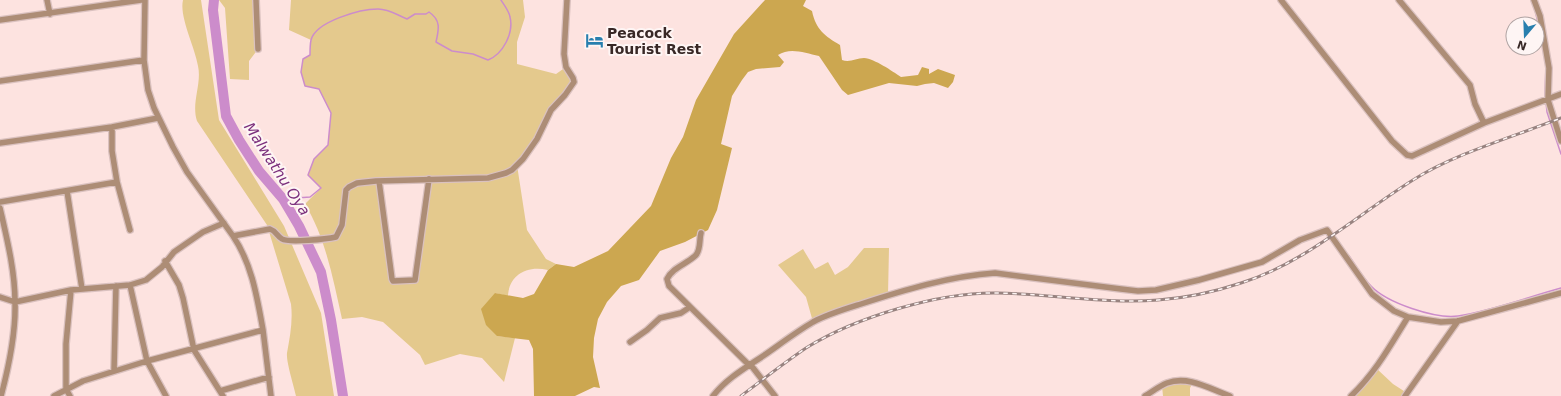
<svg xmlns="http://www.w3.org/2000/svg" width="1561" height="396" viewBox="0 0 1561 396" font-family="'DejaVu Sans',sans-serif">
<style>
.green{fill:#e4c98d;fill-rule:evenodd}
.forest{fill:#cca750}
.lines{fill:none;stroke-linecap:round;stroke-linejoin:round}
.stream{stroke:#cc8ccb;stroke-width:1.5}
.river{stroke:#cc8ccb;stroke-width:10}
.street-casing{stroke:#dac1bf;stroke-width:8}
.street{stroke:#ad8d76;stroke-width:5.5}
.rail-casing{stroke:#988380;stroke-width:3}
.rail{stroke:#fef5f4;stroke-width:1.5;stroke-dasharray:4.5;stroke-linecap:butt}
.labels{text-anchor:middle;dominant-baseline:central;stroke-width:4;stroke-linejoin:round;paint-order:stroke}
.poi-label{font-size:14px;font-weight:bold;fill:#382826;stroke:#fef5f4;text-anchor:start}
.water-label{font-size:15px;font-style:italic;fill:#7b2f7c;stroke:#fef5f4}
</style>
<rect width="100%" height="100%" fill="#fde3e0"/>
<!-- green -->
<path class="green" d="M183 0H201L219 120 284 226 321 313 334 396H296C294 386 286 362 287 353 290 337 293 321 291 304L267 225 197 121C191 103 202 84 198 66 195 47 179 17 183 0Z
M219 0H256L258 49 249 61V80L230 79 225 8Z
M291 0H523L525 17 517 42V64L556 74 566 67 574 82 560 99 537 139 517 165 527 230 546 259 556 264 548 270C528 265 509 274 508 296L495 293 497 336 515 338 504 382 482 358 460 354 425 365 420 355 383 322 362 317 342 319C333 279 326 239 305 204L321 188 308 175 314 159 328 145 331 113 319 89 305 86 301 72 303 59 310 55 311 40 289 30ZM429 179 415 280 392 279 379 181Z
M864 248H889L888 295 813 322 806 297 778 265 803 249 815 269 828 262 835 275 848 267Z
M1376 368 1393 384 1407 393 1405 396H1351Z
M1193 382 1190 388V396H1163L1162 386 1168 383Z"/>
<!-- forest -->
<path class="forest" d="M765 0H806L803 6 812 11C816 30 825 36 840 45L842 60C850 63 856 58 864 58 875 59 892 71 901 77L918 75 922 67 929 69V74L938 69 955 75 953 82 948 88 934 83 925 84 917 86 889 83 848 95 842 90 819 56C805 53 790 47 778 55L784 62 780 67 756 69 748 72 742 80 732 96 721 144 732 148 717 210 708 230 685 242 660 251 639 280 621 286 607 302 598 319 594 338 593 357 600 388 594 387 575 396H534L533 349 529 340 497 336 486 325 481 309 495 293 523 298 534 294 548 270 556 264 574 267 608 251 651 206 671 158 683 137 696 100 734 34Z"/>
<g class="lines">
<!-- stream -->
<path class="stream" d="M1535 9 1544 53
M1545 98 1546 64
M1546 102 1547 112 1561 154
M283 199 310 197 321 188 308 175 314 159 328 145 331 113 319 89 305 86 301 72 303 59 310 55C310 51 310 45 311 40 316 21 361 9 378 9 389 9 397 15 407 19L415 14H426L429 12C441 20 439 29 436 42L452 51 473 54 488 60C503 54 514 33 510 17 509 11 504 5 501 0
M1349 256C1356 266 1362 277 1371 286 1387 303 1435 319 1458 316 1491 311 1528 297 1561 288"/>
<!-- river -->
<path class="river" d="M214 0 213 10 226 116 239 140 259 171 283 199 299 226 321 272 331 320 343 396"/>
<defs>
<path id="street" d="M47 0 50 14
M145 0 144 60 148 90 154 108 173 147 187 172 233 236 270 229C276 231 277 236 282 239 289 243 327 239 336 237L342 225 346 190 349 187 357 183 376 181 488 178 506 173 512 170 523 159 537 139 551 110 565 95 574 82 573 78 566 67 564 54 567 0
M256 0 258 49
M1281 0 1392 141 1407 155 1412 156 1484 123 1561 94
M1399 0 1470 85 1475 104 1484 123
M1534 0 1540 16 1549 68 1548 100 1561 141
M0 20 141 0
M0 81 144 60
M112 127V151L117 182 130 230
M0 143 112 127 158 118
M379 181 392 279 393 281 415 280 429 179
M67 191 82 289
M0 202 117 182
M0 208C7 239 15 271 15 302 16 333 9 366 1 396
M701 233C699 240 701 249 696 255 687 264 673 267 667 279L669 286 749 365
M165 261 179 285 183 298 194 350 223 396
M130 285 147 361 166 396
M0 297 15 302 71 290 130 285 146 280 162 267 174 252 203 232 224 223
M263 330 271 396
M630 342 647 330 660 318 681 313 690 307
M750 364 775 396
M114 371 116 286
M220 391 269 377
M54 396 83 381 147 361 263 330C257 297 252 264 233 236
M70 396 66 389V344L71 290
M713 396C726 379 745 368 763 356 779 345 796 332 813 322 828 314 845 309 861 304 904 290 950 276 995 273L1121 289 1138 291 1156 290 1199 280 1262 262 1300 240 1327 230 1372 294 1394 311 1408 317
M1145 396C1152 392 1159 386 1167 383 1188 375 1210 389 1230 396
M1351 396C1376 372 1390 346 1408 317L1441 322 1458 321 1561 293
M1405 396 1458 321"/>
</defs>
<!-- street casing -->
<use href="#street" class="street-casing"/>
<!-- street -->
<use href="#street" class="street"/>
<defs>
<path id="rail" d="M741 396C762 380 784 363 806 348 856 317 939 292 997 293 1051 294 1105 304 1158 300 1186 298 1214 292 1241 283 1305 263 1357 215 1413 180 1456 153 1513 137 1561 118"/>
</defs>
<!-- rail casing -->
<use href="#rail" class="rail-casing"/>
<!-- rail -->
<use href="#rail" class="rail"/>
</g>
<!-- icons -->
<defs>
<symbol id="hotel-bare" viewBox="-9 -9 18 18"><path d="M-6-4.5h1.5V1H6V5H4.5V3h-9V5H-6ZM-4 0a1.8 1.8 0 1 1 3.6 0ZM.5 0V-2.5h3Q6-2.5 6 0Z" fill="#287fae" stroke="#fef5f4" stroke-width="2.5" paint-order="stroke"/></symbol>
</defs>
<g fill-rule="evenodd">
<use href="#hotel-bare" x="582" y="28" width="25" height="25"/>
</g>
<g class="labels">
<!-- poi labels -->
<g class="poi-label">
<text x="607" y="33">Peacock<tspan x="607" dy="16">Tourist Rest</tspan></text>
</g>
<!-- water labels -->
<g class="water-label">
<text transform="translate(277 169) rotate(57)">Malwathu Oya</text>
</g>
</g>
<!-- north arrow -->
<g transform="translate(1525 36) rotate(199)"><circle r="19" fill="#fef5f4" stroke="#afa3a2"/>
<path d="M0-3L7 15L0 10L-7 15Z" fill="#287fae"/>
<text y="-6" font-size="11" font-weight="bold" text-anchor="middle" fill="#382826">N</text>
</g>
</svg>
